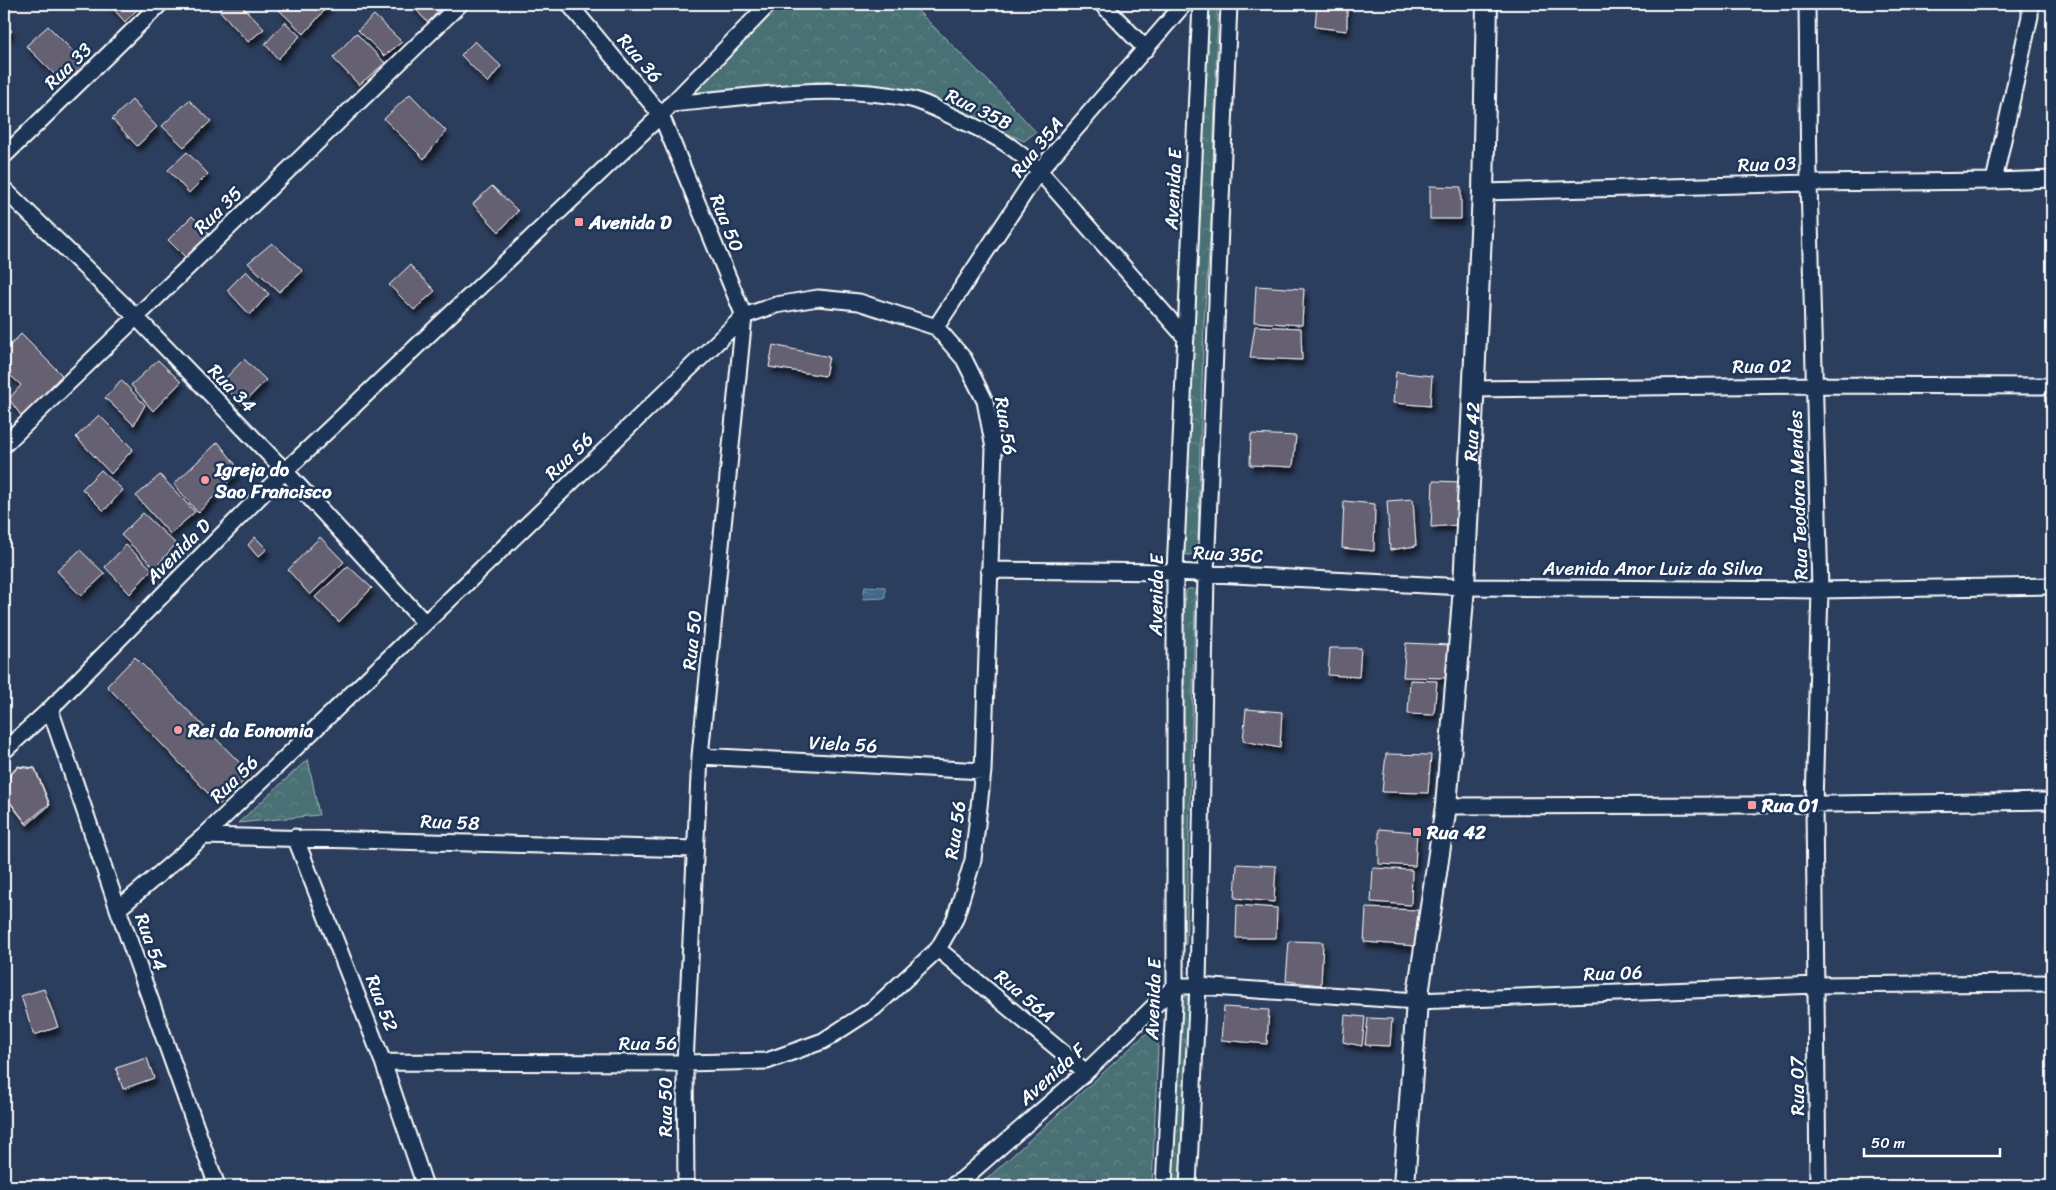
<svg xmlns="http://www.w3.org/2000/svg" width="2056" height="1190" viewBox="0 0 2056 1190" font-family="Sriracha,sans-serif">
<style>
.park{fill:url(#park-crowns);stroke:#a4b8ba}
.water{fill:url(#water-ripples);stroke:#8ca4b7}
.building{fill:#666173;stroke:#fff;filter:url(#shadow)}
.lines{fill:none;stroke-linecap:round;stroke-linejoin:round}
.street-casing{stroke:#fff;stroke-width:19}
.secondary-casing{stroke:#fff;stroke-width:24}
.street{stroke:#1d3557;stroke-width:15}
.secondary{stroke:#1d3557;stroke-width:20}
.poi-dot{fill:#ff9aa2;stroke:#1d3557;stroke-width:2}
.labels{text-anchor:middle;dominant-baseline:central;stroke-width:5;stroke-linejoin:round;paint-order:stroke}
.street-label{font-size:19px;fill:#fff;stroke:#1d3557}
.poi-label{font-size:19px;font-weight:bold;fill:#fff;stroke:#1d3557;text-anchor:start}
</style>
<defs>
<pattern id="park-crowns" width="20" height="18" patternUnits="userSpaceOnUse" patternTransform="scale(1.25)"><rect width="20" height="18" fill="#497074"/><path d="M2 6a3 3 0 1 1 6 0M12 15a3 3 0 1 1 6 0" fill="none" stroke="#648589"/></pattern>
<pattern id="water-ripples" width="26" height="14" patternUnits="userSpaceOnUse" patternTransform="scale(1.25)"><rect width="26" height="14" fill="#3f6887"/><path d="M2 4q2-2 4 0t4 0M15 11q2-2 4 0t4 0" fill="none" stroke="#5c7f99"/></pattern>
<filter id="shadow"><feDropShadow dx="3" dy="5.5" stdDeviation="2.5" flood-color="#0009"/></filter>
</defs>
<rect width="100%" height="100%" fill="#2c3e5d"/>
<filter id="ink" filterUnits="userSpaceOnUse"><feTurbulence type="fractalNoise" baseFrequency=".02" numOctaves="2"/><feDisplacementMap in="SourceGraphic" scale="10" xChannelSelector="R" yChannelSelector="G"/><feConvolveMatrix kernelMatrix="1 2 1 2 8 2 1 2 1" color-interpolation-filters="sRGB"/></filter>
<g filter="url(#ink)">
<!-- park -->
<path class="park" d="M782 4H911L995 88 1036 132 1024 141 917 92 822 81 703 98 697 93 695 88 697 82Z
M1215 5 1218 16 1211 224 1204 323 1200 446 1198 546 1196 554 1190 555 1183 554 1201 196 1208 11 1209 7Z
M1188 589H1194L1195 591V607L1187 916 1186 944 1181 948V788L1184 613 1186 591Z
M308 759 319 815 238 823Z
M1185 996 1187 997 1189 1003 1179 1186H1170L1180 999Z
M1159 1022 1152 1186H979Z"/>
<!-- water -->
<path class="water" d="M865 586 885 587V598L863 599Z"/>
<!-- building -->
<path class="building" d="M109 4H143L125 22Z
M226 4H240L264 29 248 42 219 10Z
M286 4H328L329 5 304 34 279 10Z
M411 4H444L428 23Z
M1317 4H1347V31L1315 27Z
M374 15 402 42 384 56 358 30Z
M4 22 12 31 4 39Z
M285 22 300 36 278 59 265 44Z
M48 26 89 67 67 87 26 46Z
M356 33 385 63 359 85 333 58Z
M475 41 501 66 488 83 461 55Z
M410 94 446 131 424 159 384 119Z
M132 100 157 127 137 146 112 119Z
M189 100 211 121 184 147 162 126Z
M187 152 208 174 189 193 168 170Z
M492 186 518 211 499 232 473 204Z
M1430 186 1461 187V219H1430Z
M192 216 212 236 188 260 168 240Z
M272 243 303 271 279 292 248 263Z
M410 265 435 291 414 310 389 285Z
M246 271 269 294 250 315 227 290Z
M1256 286 1304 289 1302 325 1254 322Z
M1255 326 1301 328 1302 360 1250 358Z
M21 334 62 375 22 417 9 399 21 385 4 370V352Z
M773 345 829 357 825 376 769 367Z
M244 359 266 380 242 405 221 383Z
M158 360 181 382 153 411 131 385Z
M1396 372 1432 376 1430 406 1393 403Z
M121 380 145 405 134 425 105 398Z
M99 415 133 449 111 474 76 437Z
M1251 434 1296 436 1293 467 1250 465Z
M218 442 236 465 235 475 198 513 174 484Z
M101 470 123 490 104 511 82 489Z
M160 475 195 512 170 534 136 496Z
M1433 481 1461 482 1459 525 1431 527Z
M1413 499 1416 546 1390 550 1387 501Z
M1344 501 1375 504 1374 551 1342 548Z
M143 513 176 544 155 568 121 535Z
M255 537 267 549 258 557 248 545Z
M320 537 344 562 310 595 288 570Z
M126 545 152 569 130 594 105 567Z
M80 550 105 574 81 596 57 571Z
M348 566 372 588 339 622 315 597Z
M1406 643 1449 645 1448 678 1403 677Z
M1330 648H1361L1359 677 1328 675Z
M135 657 251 774 219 805 107 686Z
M1410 680 1437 681 1434 715 1408 714Z
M1246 709 1282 712 1280 748 1243 741Z
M1386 754 1431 755 1428 793 1382 792Z
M18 766 35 768 50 805 27 825 4 795V781Z
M18 767 35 769 49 804 26 823 4 794V783Z
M1379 829 1417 832 1415 866 1379 864Z
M1237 864 1276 866 1274 902 1235 898Z
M1373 868 1412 870 1411 905 1371 902Z
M1237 905 1277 908 1276 938H1236Z
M1366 908 1418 910 1415 946 1364 942Z
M1289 941 1323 942 1321 985 1286 981Z
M44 989 58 1027 34 1035 21 996Z
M1224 1007 1269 1010 1267 1044 1221 1040Z
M1345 1015 1365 1017 1362 1046 1343 1042Z
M1368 1018 1392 1019 1390 1046 1365 1045Z
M147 1058 154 1078 123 1089 116 1068Z"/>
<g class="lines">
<defs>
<path id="street" d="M569 4 661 115 744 316 700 756 685 1063 686 1186
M1102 4 1146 49
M1807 4 1809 183 1820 590 1814 804 1818 1186
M671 104C749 97 833 82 911 99 927 103 944 113 960 120 994 135 1013 145 1039 171L1186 338
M4 156 160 4
M1994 181 2030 16V4
M4 189 135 316 285 471 425 623
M1483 192 1809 183 1994 181 2052 179
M936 327 1039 171 1184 4
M1472 389 1815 385 2052 386
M4 445 460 4
M989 570 1175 572 1464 587 1820 590 2052 586
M50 709 118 909 217 1186
M4 751 50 709 285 471 661 115 769 4
M700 756 983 771
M1446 806 1752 805 2052 801
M204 836 695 849
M295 837 383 1062 425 1186
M118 909 204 836 744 316 776 305 818 298 859 302 936 327 964 359 985 401 994 448 983 771 973 860 955 919 938 949 874 1008 823 1041 767 1061 685 1063 383 1062
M938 949 1086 1072
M952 1186 962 1180 1086 1072 1175 986H1198L1417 1001 1816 985 2052 983
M1164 1186 1175 986V572L1201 4
M1188 1186 1198 986 1206 573 1229 4"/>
<g id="secondary">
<path id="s1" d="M1404 1186 1417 1001 1446 806 1464 587 1483 192 1487 4"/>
</g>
</defs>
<!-- street casing -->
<use href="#street" class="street-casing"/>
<!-- secondary casing -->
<use href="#secondary" class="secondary-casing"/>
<!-- street -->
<use href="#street" class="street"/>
<!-- secondary -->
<use href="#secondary" class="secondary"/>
</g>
</g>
<!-- markers -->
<g class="poi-dot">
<rect x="574" y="217" width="10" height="10" rx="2.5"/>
<circle cx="205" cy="480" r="5"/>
<circle cx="178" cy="730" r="5"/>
<rect x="1747" y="800" width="10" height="10" rx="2.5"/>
<rect x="1412" y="827" width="10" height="10" rx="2.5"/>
</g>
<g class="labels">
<!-- street labels -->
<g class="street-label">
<text transform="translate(640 58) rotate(50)">Rua 36</text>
<text transform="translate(68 66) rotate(-44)">Rua 33</text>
<text transform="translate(979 109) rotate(26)">Rua 35B</text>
<text transform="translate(1037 147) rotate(-51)">Rua 35A</text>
<text transform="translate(1767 164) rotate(-2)">Rua 03</text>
<text transform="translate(1173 189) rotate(-87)">Avenida E</text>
<text transform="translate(218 210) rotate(-44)">Rua 35</text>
<text transform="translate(727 223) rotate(68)">Rua 50</text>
<text transform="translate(1762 366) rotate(-1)">Rua 02</text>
<text transform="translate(232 388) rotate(46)">Rua 34</text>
<text transform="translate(1006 426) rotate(81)">Rua 56</text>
<text stroke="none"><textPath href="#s1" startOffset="758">Rua 42</textPath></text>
<text transform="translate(569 456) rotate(-44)">Rua 56</text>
<text transform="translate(1798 495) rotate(-92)">Rua Teodora Mendes</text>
<text transform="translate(178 551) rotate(-45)">Avenida D</text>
<text transform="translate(1228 554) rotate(3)">Rua 35C</text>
<text x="1653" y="568">Avenida Anor Luiz da Silva</text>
<text transform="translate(1156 595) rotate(-89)">Avenida E</text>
<text transform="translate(692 640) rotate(-84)">Rua 50</text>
<text transform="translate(843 744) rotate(3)">Viela 56</text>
<text transform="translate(234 779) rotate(-44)">Rua 56</text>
<text transform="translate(450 822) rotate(2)">Rua 58</text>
<text transform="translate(955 830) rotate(-82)">Rua 56</text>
<text transform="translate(151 942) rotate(70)">Rua 54</text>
<text transform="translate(1613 973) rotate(-2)">Rua 06</text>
<text transform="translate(1025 996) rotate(40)">Rua 56A</text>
<text transform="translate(1153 999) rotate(-88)">Avenida E</text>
<text transform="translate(382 1003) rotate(69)">Rua 52</text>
<text x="648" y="1043">Rua 56</text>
<text transform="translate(1052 1074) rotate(-42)">Avenida F</text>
<text transform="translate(1797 1086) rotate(-91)">Rua 07</text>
<text transform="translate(665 1107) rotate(-90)">Rua 50</text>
</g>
<!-- poi labels -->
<g class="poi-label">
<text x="589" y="222">Avenida D</text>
<text x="215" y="469">Igreja do<tspan x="215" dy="22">Sao Francisco</tspan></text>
<text x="188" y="730">Rei da Eonomia</text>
<text x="1762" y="805">Rua 01</text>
<text x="1427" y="832">Rua 42</text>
</g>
</g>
<!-- margin -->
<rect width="2056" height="1190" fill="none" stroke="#1d3557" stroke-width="20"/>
<rect x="10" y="10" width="2036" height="1170" fill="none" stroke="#fff" stroke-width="2" filter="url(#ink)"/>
<!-- scale -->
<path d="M1864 1148v8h136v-8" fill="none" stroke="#ffffff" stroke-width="2.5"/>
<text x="1871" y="1148" font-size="15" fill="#ffffff" stroke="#1d3557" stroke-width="4" paint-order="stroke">50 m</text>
</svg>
